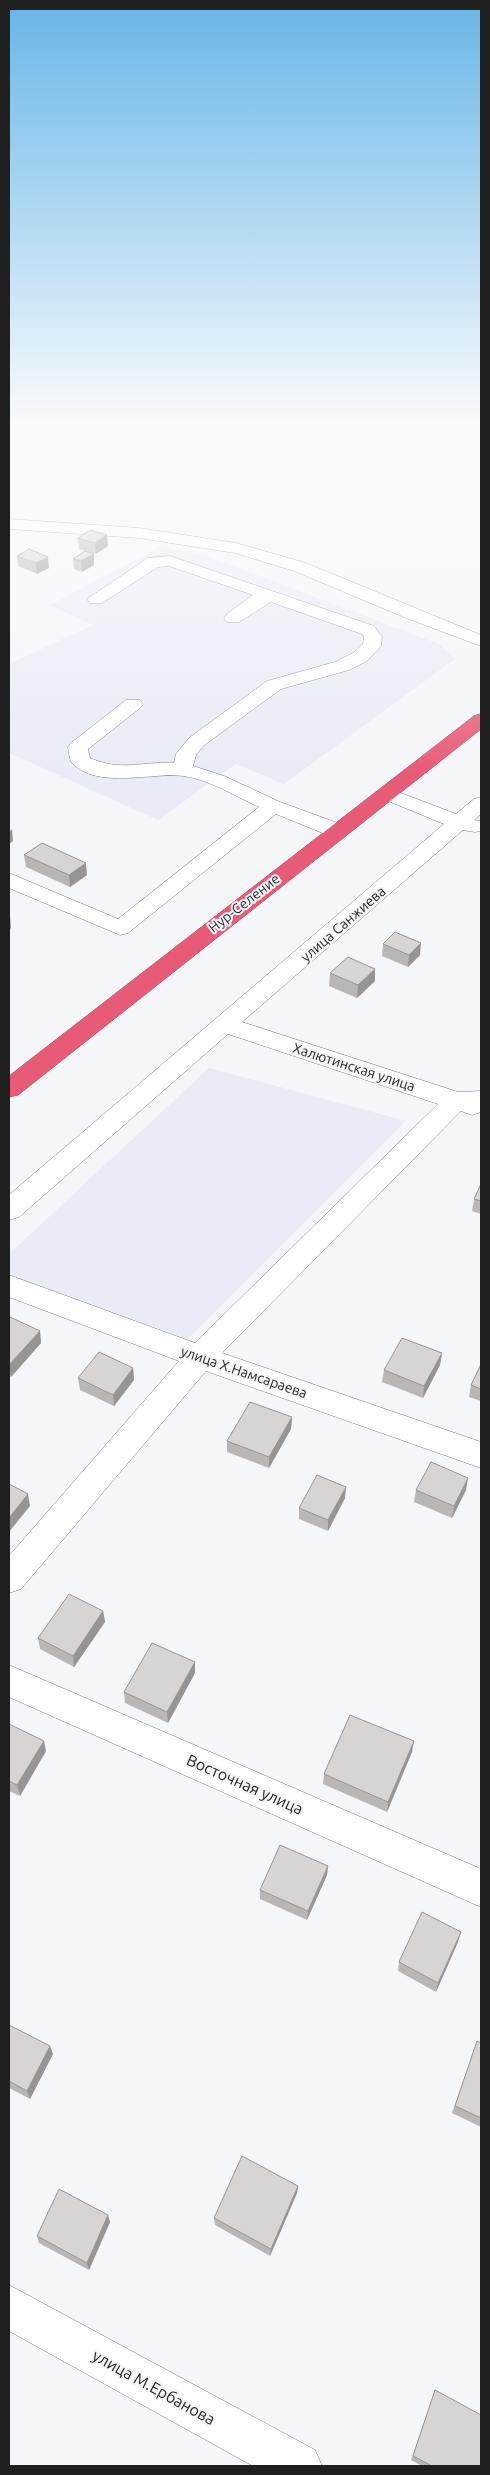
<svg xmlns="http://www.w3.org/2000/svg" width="490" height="2475" viewBox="0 0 490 2475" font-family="Ubuntu,sans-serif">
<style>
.built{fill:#e9ebf6}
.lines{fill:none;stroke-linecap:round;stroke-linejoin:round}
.minor-casing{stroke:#7d7d80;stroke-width:1}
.highway-casing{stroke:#a24658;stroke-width:1}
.minor{fill:#fff;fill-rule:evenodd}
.highway{fill:#e85b76;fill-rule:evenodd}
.wall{fill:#bab6b5}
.shaded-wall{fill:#979494}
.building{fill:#d8d4d3;stroke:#979494}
.labels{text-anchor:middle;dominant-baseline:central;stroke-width:4;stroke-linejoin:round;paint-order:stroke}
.street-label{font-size:14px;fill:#1f1f20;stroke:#f5f6f9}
.near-street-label{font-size:16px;fill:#1f1f20;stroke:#f5f6f9}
</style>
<rect width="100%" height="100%" fill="#f5f6f9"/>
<!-- built -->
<path class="built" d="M160 547 207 556 439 644 455 659 284 784 236 764 158 820 9 753V664L93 625 50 605Z
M209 1068 406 1121 188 1339 9 1275V1254Z"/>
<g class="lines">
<defs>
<path id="minor" d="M9 519 139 528 236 543 306 563 481 635V646L411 620 294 571 235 553 139 538 9 529Z
M170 556 374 626 382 637 381 646 367 661 349 670 281 689 203 746 196 755 193 766 224 776 280 802 346 826 349 831 346 836 338 837 330 836 276 814 128 933 120 935 9 888V873L118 919 259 807C235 796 210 780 184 776 152 772 101 789 74 765 69 761 69 752 68 747L71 743 126 700H140L143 704 140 708 88 749 90 758C121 772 142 761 174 763L176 754 189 738 267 681 335 662 353 653 363 644 364 637 362 634 271 602 239 622H227L224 618 227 614 253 595 169 566 158 567 102 603H90L87 599 148 558Z
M388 788 456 814 474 799 481 797V814L474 820 481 821V831L475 832 463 830 242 1022 458 1092 481 1091V1112L472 1115 461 1111 222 1353 481 1442V1468L206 1371 21 1589 9 1593V1556L179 1361 9 1297V1275L195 1343 438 1104 228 1034 19 1217 9 1220V1195L444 824 381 798 378 794 381 790Z
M9 1665 481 1869V1907L9 1697Z
M9 2285 315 2450 322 2466H253L9 2331Z"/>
<path id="highway" d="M481 714V729L18 1095 9 1097V1076L474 716Z"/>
</defs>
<!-- minor casing -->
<use href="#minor" class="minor-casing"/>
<!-- highway casing -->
<use href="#highway" class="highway-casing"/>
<!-- minor -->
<use href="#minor" class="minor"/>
<!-- highway -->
<use href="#highway" class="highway"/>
</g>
<!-- wall -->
<path class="wall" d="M78 538 108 546 96 554 79 549Z
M94 554V565L82 572 74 569 73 559Z
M17 556 49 568 37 574 18 566Z
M24 855 87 875 70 887 26 867Z
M383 944 420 955 408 967 382 956Z
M330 973 375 981 357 998 329 986Z
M481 1184V1214L472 1211 474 1199Z
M9 1319 40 1331 41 1343 11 1377 9 1376Z
M442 1353 440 1365 423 1398 382 1382 384 1370Z
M481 1364V1401L469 1397 471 1385Z
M133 1368 134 1380 114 1406 80 1390 78 1378Z
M292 1417 291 1429 269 1468 227 1452V1441Z
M416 1490H466L452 1518 414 1502Z
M345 1498 328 1531 299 1519V1508Z
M103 1611 105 1622 74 1667 40 1649 38 1638Z
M195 1673 168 1723 125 1703 124 1692Z
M9 1724 46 1751 20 1796 9 1791Z
M412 1752 387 1812 323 1784 324 1774Z
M328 1866 327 1875 307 1920 260 1899V1890Z
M458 1942 436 1992 398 1971 399 1962Z
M9 2025 53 2054 30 2099 9 2088Z
M477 2041 481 2043V2127L452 2113Z
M298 2186 297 2193 270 2256 215 2225 214 2218Z
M110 2222 89 2270 39 2243 37 2236Z
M435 2390 481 2466H422L411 2460Z"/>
<!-- shaded-wall -->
<path class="shaded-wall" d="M107 535 108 546 96 554 95 543Z
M94 554V565L82 572 81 561Z
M48 557 49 568 37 574 36 563Z
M12 829 13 841 9 844V832Z
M86 863 87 875 70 887 69 875Z
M9 916H10L11 928 9 930Z
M421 943 420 955 408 967 409 955Z
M375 969V981L357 998 358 985Z
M40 1331 41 1343 11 1377 9 1365Z
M442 1353 440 1365 423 1398 424 1386Z
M133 1368 134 1380 114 1406 113 1395Z
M292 1417 291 1429 269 1468V1457Z
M468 1478 466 1490 452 1518 454 1506Z
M346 1487 345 1498 328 1531V1520Z
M28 1494 30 1506 9 1532V1518Z
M103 1611 105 1622 74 1667 73 1656Z
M195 1662V1673L168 1723 167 1712Z
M44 1741 46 1751 20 1796 17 1785Z
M414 1741 412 1752 387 1812 388 1802Z
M328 1866 327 1875 307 1920 308 1911Z
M461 1932 458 1942 436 1992 438 1983Z
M50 2046 53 2054 30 2099 27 2091Z
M298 2186 297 2193 270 2256 271 2249Z
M108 2215 110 2222 89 2270 87 2263Z"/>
<!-- building -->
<path class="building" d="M90 530 107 535 95 543 78 538Z
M29 549 48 557 36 563 17 556Z
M85 551 94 554 81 561 73 559Z
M42 843 86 863 69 875 24 855Z
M395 932 421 943 409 955 383 944Z
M348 957 375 969 358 985 330 973Z
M481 1184V1201L474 1199Z
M10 1317 40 1331 9 1365V1319Z
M402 1338 442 1353 424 1386 384 1370Z
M99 1352 133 1368 113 1395 78 1378Z
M481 1364V1389L471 1385Z
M250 1402 292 1417 269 1457 227 1441Z
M431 1462 468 1478 454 1506 416 1490Z
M317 1475 346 1487 328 1520 299 1508Z
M9 1484 28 1494 9 1518Z
M69 1594 103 1611 73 1656 38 1638Z
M152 1643 195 1662 167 1712 124 1692Z
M350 1715 414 1741 388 1802 324 1774Z
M9 1724 44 1741 17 1785 9 1781Z
M280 1845 328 1866 308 1911 260 1890Z
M422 1912 461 1932 438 1983 399 1962Z
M9 2025 50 2046 27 2091 9 2081Z
M477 2041 481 2043V2118L455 2106Z
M242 2156 298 2186 271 2249 214 2218Z
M59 2189 108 2215 87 2263 37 2236Z
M435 2390 481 2415V2466H432L413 2456Z"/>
<!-- sky -->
<linearGradient id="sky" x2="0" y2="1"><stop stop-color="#67b5e8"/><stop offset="0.55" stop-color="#fafbfc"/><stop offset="1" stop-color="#fafbfc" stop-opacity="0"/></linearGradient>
<rect width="490" height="775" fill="url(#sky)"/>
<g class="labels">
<!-- street labels -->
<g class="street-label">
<text transform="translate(244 903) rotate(-38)">Нур-Селение</text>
<text transform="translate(343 924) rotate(-41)">улица Санжиева</text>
<text transform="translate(354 1067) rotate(18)">Халютинская улица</text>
<text transform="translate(244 1372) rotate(19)">улица Х.Намсараева</text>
</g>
<!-- near-street labels -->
<g class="near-street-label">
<text transform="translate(245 1784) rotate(24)">Восточная улица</text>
<text transform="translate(154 2387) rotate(29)">улица М.Ербанова</text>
</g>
</g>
<!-- border -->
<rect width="490" height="2475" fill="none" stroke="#1f1f20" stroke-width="20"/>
</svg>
